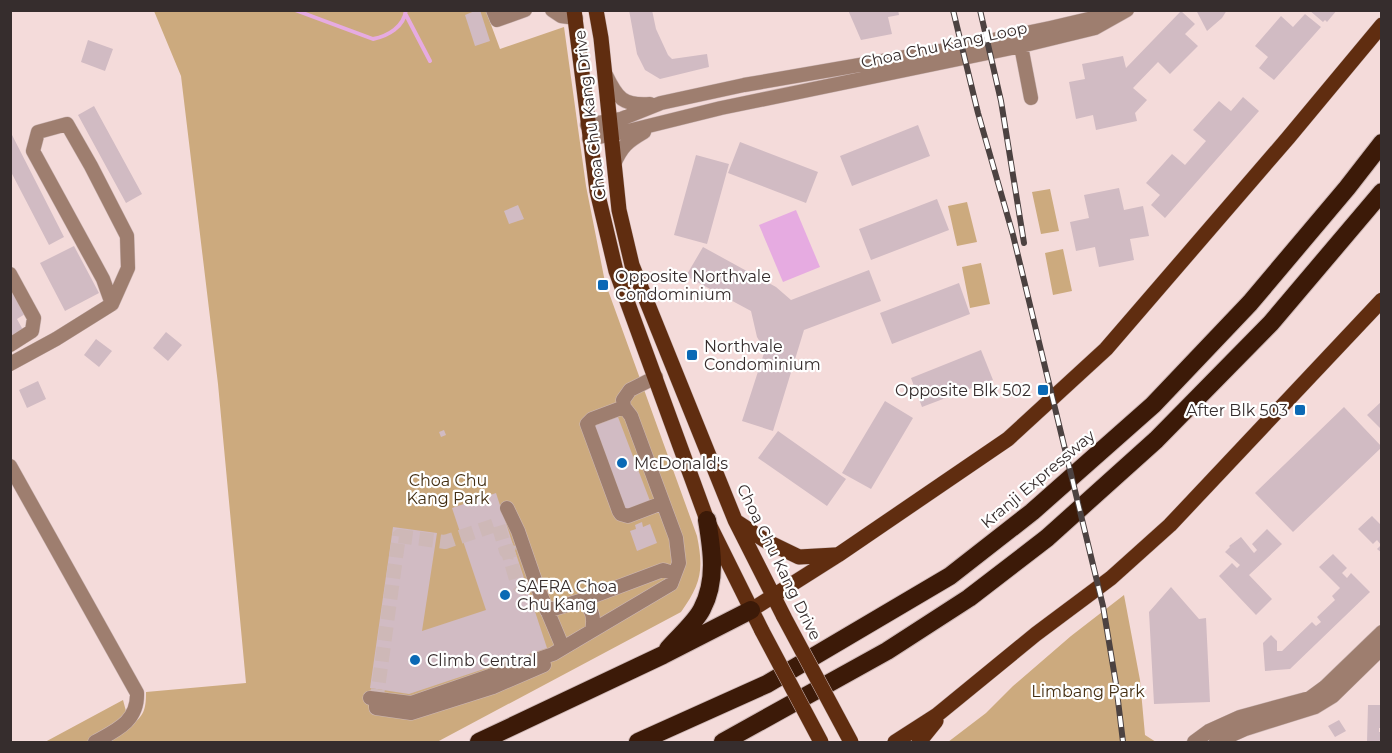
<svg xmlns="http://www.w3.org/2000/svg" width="1392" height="753" viewBox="0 0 1392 753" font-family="Montserrat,sans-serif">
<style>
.green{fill:#ccaa7e}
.water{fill:#e6abe1}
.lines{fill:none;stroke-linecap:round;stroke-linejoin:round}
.stream{stroke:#e6abe1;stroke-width:4}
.building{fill:#d1bbc3}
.minor-tunnel{stroke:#ceb8b7;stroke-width:14;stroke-dasharray:14 7;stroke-linecap:butt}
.minor-casing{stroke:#ceb8b7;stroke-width:15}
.major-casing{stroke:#ceb8b7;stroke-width:16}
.highway-casing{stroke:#ceb8b7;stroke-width:20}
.minor{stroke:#9e7e6f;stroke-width:14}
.major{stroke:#602d10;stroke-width:15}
.highway{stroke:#3c1a08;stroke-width:18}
.rail-casing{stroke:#4c4241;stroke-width:6}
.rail{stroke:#fff;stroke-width:4;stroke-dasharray:11;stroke-linecap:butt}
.major-bridge-casing{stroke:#ceb8b7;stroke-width:16;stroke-linecap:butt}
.major-bridge{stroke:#602d10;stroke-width:15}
.poi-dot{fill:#0a69b5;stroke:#fff;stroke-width:2}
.labels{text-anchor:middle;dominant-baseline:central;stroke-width:4.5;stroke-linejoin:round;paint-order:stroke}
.street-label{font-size:16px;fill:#362d2d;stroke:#fff}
.poi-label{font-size:16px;fill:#362d2d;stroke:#fff;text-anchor:start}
.park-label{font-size:16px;fill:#432e12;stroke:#fff}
</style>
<rect width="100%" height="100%" fill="#f4dbda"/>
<!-- green -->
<path class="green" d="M154 11H486L500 49 564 27 586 186 605 282 697 536C704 570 701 584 681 612L437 742H45L123 700 130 726C144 716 146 710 146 692L246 683 218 384 181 76Z
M1050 189 1059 231 1041 234 1032 192Z
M967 202 977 242 957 246 948 206Z
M1063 249 1072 291 1053 295 1045 253Z
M981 263 990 304 970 308 962 267Z
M1124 595 1140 680 1145 735 1156 742H948L986 713 1013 686 1071 636Z"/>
<!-- water -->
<path class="water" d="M796 210 820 267 783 282 759 225Z"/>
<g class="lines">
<!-- stream -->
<path class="stream" d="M295 10 373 39C388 36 404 27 406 10
M406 15 430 61"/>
</g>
<!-- building -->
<path class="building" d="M477 10H480L490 41 475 46 465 15Z
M629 10H652L656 29 668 55 672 59 707 54 709 67 660 79 645 70 637 54Z
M848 10H898L899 15 888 17 892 34 861 40Z
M1196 10H1227L1222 18 1207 31Z
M1309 10H1337L1327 22 1325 20 1323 22Z
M1181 11 1195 24 1185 34 1198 46 1170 74 1158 62 1133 88 1147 100 1135 113 1137 121 1096 130 1093 115 1076 119 1069 82 1085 79 1082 64 1123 56 1126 68Z
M1305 14 1321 27 1274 80 1259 68 1268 57 1255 46 1281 16 1293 27Z
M88 40 113 49 105 71 81 62Z
M1243 97 1259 111 1165 218 1151 205 1160 195 1146 183 1172 154 1185 165 1206 141 1193 130 1219 101 1231 111Z
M94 106 142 194 126 203 78 115Z
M918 125 930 156 852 186 840 156Z
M10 131 64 237 49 245 10 170Z
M740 142 818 172 806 203 728 173Z
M696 155 729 164 707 244 674 235Z
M1119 188 1124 210 1143 206 1149 236 1130 239 1134 260 1099 267 1095 247 1076 251 1070 222 1089 218 1084 195Z
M937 199 949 230 871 260 859 229Z
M518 205 524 219 509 224 504 211Z
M74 246 99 293 65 311 40 263Z
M703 247 776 287 791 300 869 270 881 301 804 330 773 431 742 421 765 350 757 337 751 311 686 276Z
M959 283 970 314 892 344 880 313Z
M10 288 25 314 17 319 23 330 10 337Z
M166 332 182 345 168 361 153 348Z
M96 339 112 351 99 367 84 355Z
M981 350 993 380 922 407 911 378Z
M38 381 46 399 27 408 19 390Z
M885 401 913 418 871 489 842 473Z
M1382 401V430L1367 415Z
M1344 407 1382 447 1293 532 1255 493Z
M618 417 650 501 626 510 594 426Z
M444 430 446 435 441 437 439 432Z
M778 431 846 479 827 506 758 458Z
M496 493 547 648 409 694 370 688 393 527 437 533 422 631 486 610 452 508Z
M1372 516 1382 526V553L1377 549 1381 545 1377 540 1373 544 1358 529Z
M642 522 643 527 650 524 657 543 637 551 630 531 636 529 635 525Z
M1267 529 1282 544 1249 575 1272 599 1256 615 1219 576 1232 563 1237 568 1240 565 1225 552 1230 547 1229 546 1241 537 1254 553 1257 550 1252 544Z
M1333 554 1347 568 1342 573 1347 578 1351 573 1370 592 1290 669 1265 671 1263 643 1271 635 1277 641V651H1282L1312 622 1316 626 1321 622 1317 617 1335 600 1332 596 1340 588 1319 567Z
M1171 587 1199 619 1206 618 1210 702 1154 704 1149 612Z
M1368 705H1382V728H1379V732H1382V742H1367Z
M1339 720 1346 731 1335 737 1328 726Z"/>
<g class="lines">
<!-- minor-tunnel -->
<path class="minor-tunnel" d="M506 545 517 583 520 587 527 588
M376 703 399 536 445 542 498 524 506 551 515 553"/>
<defs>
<path id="minor" d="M493 10 497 20 525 10
M552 10 561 16 576 18
M1021 46 1031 98
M606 75C617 98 623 106 650 104
M587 125 621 119 661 103 744 85 946 50 1050 28 1097 17 1108 10
M589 139 624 132 721 108 1021 46 1095 28 1127 10
M614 164C622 146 627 142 644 132
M10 274 34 318 32 331 10 345
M10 364 56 339 112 304 128 268 127 236 91 166 67 124 38 132 33 151 103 279 112 304
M624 407 592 419 587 424 619 511 621 514 628 516 662 503
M10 466 137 693C138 721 117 730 95 742
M507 508 518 531 537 586 563 648 671 584 679 563 676 538 631 416 624 407 623 400 630 390 656 377
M583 600C592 610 595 617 592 630
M547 611 583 600 663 570 673 573
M370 698 411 703 553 654 563 648
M376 704V708L411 713 493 687 544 665
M1194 742 1209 731 1240 717 1310 698 1325 687 1382 632
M1216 742 1245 729 1315 707 1333 696 1382 648"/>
<path id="major" d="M574 10 597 191 616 271 707 520 762 631
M596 10 601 38 619 210 632 265 735 520 784 617
M737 522 766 541 799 557 835 555
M751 610 838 555 1008 439 1106 349 1288 138 1382 25
M895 742 937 715 1036 634 1111 578 1170 525 1382 300
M919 742 936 721"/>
<path id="highway" d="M668 649C679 636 695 623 702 609 717 580 712 550 707 520
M479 742 663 655 751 610
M638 742 767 684 950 576 1032 512 1153 405 1250 303 1347 188 1382 143
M723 742 887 651 969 598 1047 538 1156 440 1271 323 1382 192"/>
</defs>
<!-- minor casing -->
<use href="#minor" class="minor-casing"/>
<!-- major casing -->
<use href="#major" class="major-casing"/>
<!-- highway casing -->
<use href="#highway" class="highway-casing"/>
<!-- minor -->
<use href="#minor" class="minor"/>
<!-- major -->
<use href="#major" class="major"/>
<!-- highway -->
<use href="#highway" class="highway"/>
<defs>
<path id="rail" d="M953 10 978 113 1013 235 1103 606 1116 684 1123 742
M980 10 1001 101 1024 243"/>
</defs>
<!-- rail casing -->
<use href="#rail" class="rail-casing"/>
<!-- rail -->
<use href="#rail" class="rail"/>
<defs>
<path id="major-bridge" d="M784 617 851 742
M762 631 821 742"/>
</defs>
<!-- major-bridge casing -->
<use href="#major-bridge" class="major-bridge-casing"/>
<!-- major-bridge -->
<use href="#major-bridge" class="major-bridge"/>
</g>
<!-- markers -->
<g class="poi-dot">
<rect x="597" y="279" width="12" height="12" rx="3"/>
<rect x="686" y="349" width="12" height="12" rx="3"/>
<rect x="1037" y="384" width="12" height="12" rx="3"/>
<rect x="1294" y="404" width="12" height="12" rx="3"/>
<circle cx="622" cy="463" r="6"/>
<circle cx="505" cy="595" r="6"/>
<circle cx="415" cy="660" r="6"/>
</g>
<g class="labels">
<!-- street labels -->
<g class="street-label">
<text transform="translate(944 45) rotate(-12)">Choa Chu Kang Loop</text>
<text transform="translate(590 115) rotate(-97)">Choa Chu Kang Drive</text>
<text transform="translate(1038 479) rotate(-40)">Kranji Expressway</text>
<text transform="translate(779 562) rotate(64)">Choa Chu Kang Drive</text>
</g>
<!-- poi labels -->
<g class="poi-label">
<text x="615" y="276">Opposite Northvale<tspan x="615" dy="18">Condominium</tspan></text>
<text x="704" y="346">Northvale<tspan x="704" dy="18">Condominium</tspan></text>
<text x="1031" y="390" text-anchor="end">Opposite Blk 502</text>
<text x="1288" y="410" text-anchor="end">After Blk 503</text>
<text x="634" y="463">McDonald's</text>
<text x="517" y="586">SAFRA Choa<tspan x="517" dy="18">Chu Kang</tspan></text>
<text x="427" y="660">Climb Central</text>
</g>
<!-- park labels -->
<g class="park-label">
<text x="448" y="480">Choa Chu<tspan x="448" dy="18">Kang Park</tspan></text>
<text x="1088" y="691">Limbang Park</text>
</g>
</g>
<!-- border -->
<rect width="1392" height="753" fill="none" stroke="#362d2d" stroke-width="24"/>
</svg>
